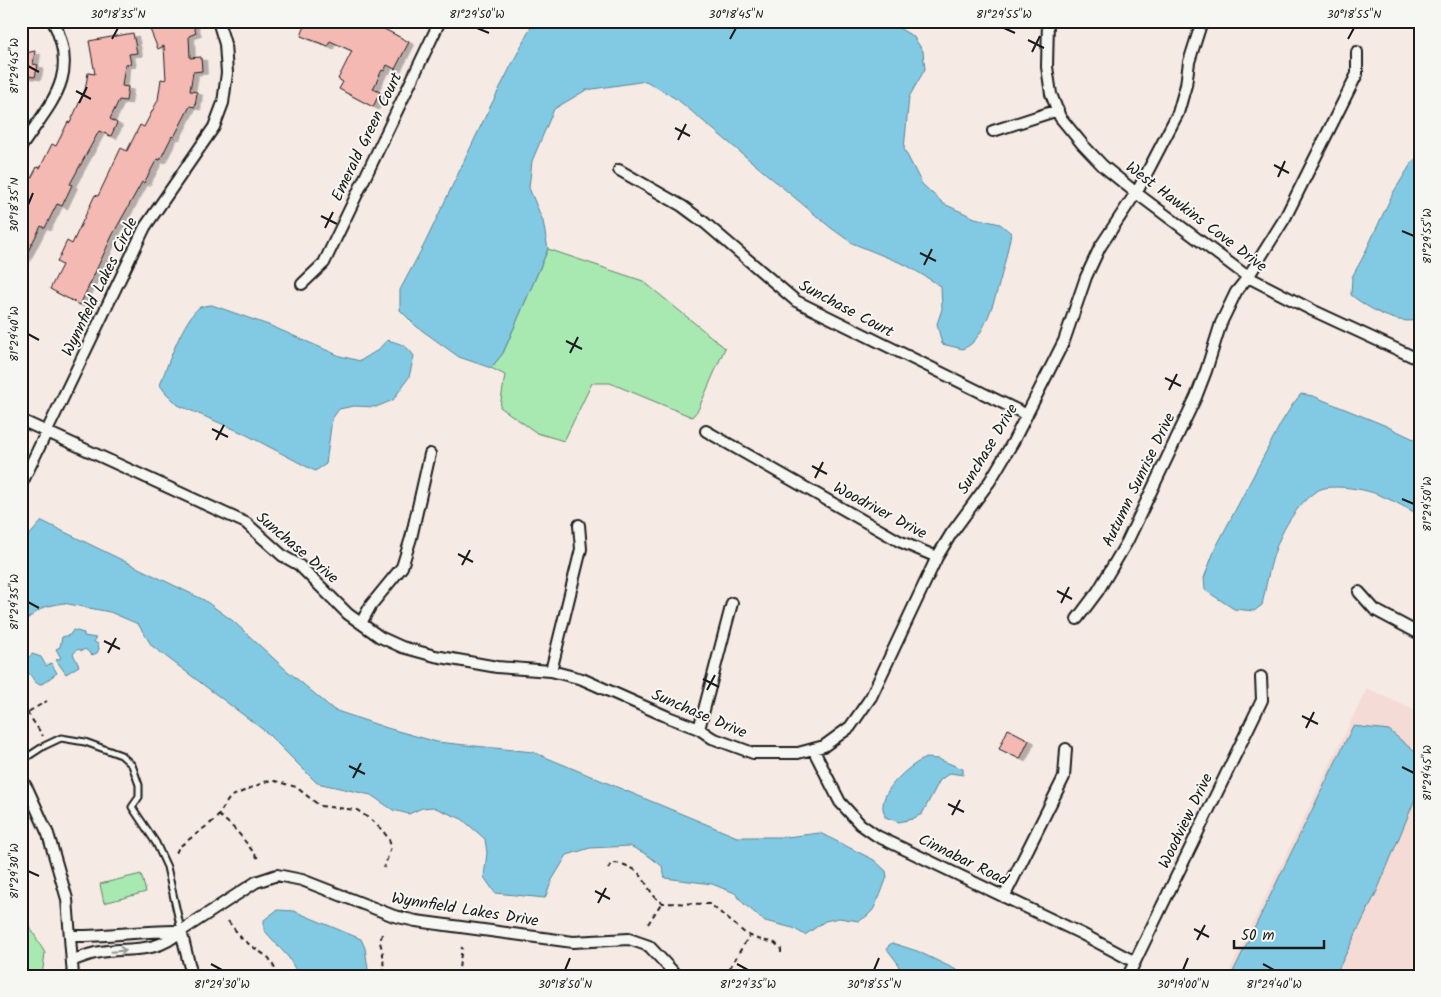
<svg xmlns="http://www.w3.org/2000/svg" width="1441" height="997" viewBox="0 0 1441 997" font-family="Kalam,sans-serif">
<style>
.built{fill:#f5dbd6}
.green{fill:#a8e8b1;stroke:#628266}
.water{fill:#82cae3;stroke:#598493}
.building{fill:#f4b9b2;stroke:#1c1c1c;filter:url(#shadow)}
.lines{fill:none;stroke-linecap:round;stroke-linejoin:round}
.service-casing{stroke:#1c1c1c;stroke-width:9}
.minor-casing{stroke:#1c1c1c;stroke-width:14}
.path{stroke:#1c1c1c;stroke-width:2;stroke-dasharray:5 4;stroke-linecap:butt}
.service{stroke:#f6f6f2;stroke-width:5}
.minor{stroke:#f6f6f2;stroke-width:10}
.oneway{stroke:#949492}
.ticks{fill:none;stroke:#1c1c1c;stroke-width:2}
.labels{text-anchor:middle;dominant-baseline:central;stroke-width:4;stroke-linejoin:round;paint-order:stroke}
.street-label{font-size:16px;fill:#1c1c1c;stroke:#f6f6f2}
.neatline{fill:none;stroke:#1c1c1c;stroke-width:2}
.ticks-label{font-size:12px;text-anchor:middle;fill:#1c1c1c}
</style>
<defs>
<filter id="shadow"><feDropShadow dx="5.5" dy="3" stdDeviation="0" flood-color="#0004"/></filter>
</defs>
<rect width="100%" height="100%" fill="#f6eae5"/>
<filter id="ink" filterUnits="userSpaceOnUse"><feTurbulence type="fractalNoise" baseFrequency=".02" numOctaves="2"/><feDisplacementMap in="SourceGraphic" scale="10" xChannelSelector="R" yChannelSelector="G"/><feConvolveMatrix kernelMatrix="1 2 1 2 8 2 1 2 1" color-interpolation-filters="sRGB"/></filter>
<g filter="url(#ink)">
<!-- built -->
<path class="built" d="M1367 688 1420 713V976H1227Z"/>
<!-- green -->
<path class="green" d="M548 249 643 281 725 348 698 410 692 417 610 383H592L564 441 537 433 500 407 505 375 491 368 503 353Z
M141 874 146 892 104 903 100 884Z
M21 915 24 917 45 953 42 976H21Z"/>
<!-- water -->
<path class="water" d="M534 21H876L893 25 913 36 923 51 925 69 909 97 904 149 922 184 944 204 975 218 1000 224 1011 233C1006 259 992 324 973 342 971 345 966 347 963 349L942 344 937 324 942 309 941 286 906 265 852 243 831 228 678 100 646 81 586 90 554 109 532 161 529 188 543 221 548 249 503 353 491 368 459 357 416 326 400 310V290L425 243 488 111Z
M1420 154V319C1398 327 1368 308 1351 295L1352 277 1362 259 1393 193 1411 164Z
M212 305 271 326 340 356 360 361 378 350 387 340C399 343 407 345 414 356L409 377 393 400 376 407 354 406 339 409 332 419 326 464 315 471 243 433 178 405 165 392 160 385C167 366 184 318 200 307 203 306 209 305 212 305Z
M1301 394 1313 396 1384 425 1420 442V515C1404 507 1384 495 1367 491 1356 488 1331 485 1321 489 1313 492 1306 499 1300 506 1274 537 1270 567 1262 605L1254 611 1234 609 1205 590 1204 578 1215 549 1281 423 1293 404Z
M42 521 204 600 233 621 284 668 334 710 387 728 437 742 533 752 737 837H786L820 833 874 860 886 871 887 877 881 893 873 910 867 916 859 921 839 918 825 921 805 935 793 928 765 921 744 904 735 893 712 884 665 878 662 866 646 854 630 846 590 848 567 855 552 880 545 898 495 893 484 877 487 853 485 839 462 819 433 807 422 808 409 814 393 810 371 795 317 783 266 732 152 646 138 624 110 612 63 603 44 607 21 623V551L25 540Z
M73 630 84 633V636L96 638 94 642 98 644 99 649 97 653 92 655 85 649 82 651 78 649 73 654 79 666 66 674 56 660 61 658 56 649 60 647 62 637 70 635Z
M32 654 41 657 46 666 51 663 57 673 42 684C32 684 35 678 28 673 26 671 24 670 23 668L24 662Z
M1353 726 1389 730 1416 753 1420 768V787L1377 891 1335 976H1231Z
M926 758 938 759 963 769V775L950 773 940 780 922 814 912 819 899 822 885 817C885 814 882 809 883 805 884 787 911 764 926 758Z
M277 910 294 911 361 939 365 948 369 976H299L289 958 264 930V920Z
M892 943 917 951 969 976H902L897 962 887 949 889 945Z"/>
<!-- building -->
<path class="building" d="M164 21H192L196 33 189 36 190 58 201 57 202 71 193 72 190 91 197 92 195 107 190 106 174 137 172 136 160 160 157 159 144 183 142 182 113 234 80 305 50 289 62 265 57 262 67 241 72 244 95 195 98 196 121 148 127 151 140 125 144 127 158 100 161 79 166 80 164 46 158 49 149 27Z
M307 21H369L409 42 395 69 387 65 384 71 382 70 373 89 380 92 373 107 339 89 343 82 338 79 352 51 330 41 328 46 301 36Z
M133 33 137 53 129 54 131 64 125 65 122 86 128 87 126 101 119 100 110 119 117 123 111 136 99 131 70 184 72 185 62 206 57 204 45 228 41 226 21 265V198L37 167 40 168 52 144 56 146 68 122 70 123 85 90 88 73 95 74 89 41Z
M35 51 33 64 38 65 35 77 21 75V54Z
M1008 729 1029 740 1020 759 999 749Z"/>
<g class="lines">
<defs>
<path id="service" d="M21 761 44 746 61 738 85 742 121 755 132 765 139 785V797L132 807 156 843 167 867 181 930"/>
<path id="minor" d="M1048 21 1047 67 1051 94 1060 117 1083 145 1103 166 1135 192 1248 277 1312 310 1420 360
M993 131 1058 110
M21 147C50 103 81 77 53 21
M619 170 682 206 705 223 796 301 1027 415
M302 284 324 263 440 21
M21 420 246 523 283 556 299 565 348 614 380 637 402 647 435 656 497 667 551 671 582 679 668 717 699 729 712 738 753 753H798L824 746 850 727 871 697 937 557 951 534 990 481 1013 442 1064 341 1086 277 1100 247 1139 188 1178 113 1186 85 1189 62 1202 21
M706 431 899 541 937 557
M21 485 145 227 214 127 223 103 227 73 225 44 218 21
M1359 592 1375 610 1420 634
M1077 619 1098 591 1127 542 1196 397 1206 371 1221 323 1236 292 1248 277 1285 218 1357 74V52
M361 623 371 605 402 567 411 538 430 454
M551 671 581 549 579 525
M699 729 732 603
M813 749 840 802 860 824 877 836 1082 934 1135 962
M21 778 28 790 48 834 67 899 73 976
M1004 897 1064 777 1066 749
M70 936C107 937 144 930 181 931 154 956 127 946 95 953 87 955 79 958 72 961
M192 976 181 931 256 882 277 875 302 880 394 916 416 921 573 942 629 939 649 946 677 976
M1128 976 1262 700 1261 677"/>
</defs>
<!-- service casing -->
<use href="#service" class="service-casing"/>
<!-- minor casing -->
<use href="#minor" class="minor-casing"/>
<!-- path -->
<path class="path" d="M27 712 43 736
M21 716 47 701
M218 815C236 827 247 844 260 861
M176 853 179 847 216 819 230 797 267 781H275L296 787 320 806 357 810 370 819 382 830 389 839 391 847 384 868
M608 869 611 864C617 862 622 864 627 866 648 873 646 895 663 903L710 904 746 934 758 939 775 943 781 949V955
M228 921 243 940 269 958 279 976
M648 924 662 902
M382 934 380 942 383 954 384 976
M458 976 462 947
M725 976 749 936"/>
<!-- service -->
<use href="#service" class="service"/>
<!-- minor -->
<use href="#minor" class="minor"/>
</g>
<!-- one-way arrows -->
<defs><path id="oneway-shaft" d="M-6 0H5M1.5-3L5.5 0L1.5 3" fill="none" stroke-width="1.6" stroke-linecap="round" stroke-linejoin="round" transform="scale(1.25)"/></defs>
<use class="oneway" href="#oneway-shaft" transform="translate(119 951) rotate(-5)"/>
</g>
<!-- ticks -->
<path class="ticks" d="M477 28 489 33M1004 28 1015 33M112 39 118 28M730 39 736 28M1348 39 1354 28M1028 40 1044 48M1032 52 1040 36M28 66 39 72M76 91 91 99M79 103 87 87M675 128 690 136M678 140 686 124M1274 165 1289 173M1278 177 1285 161M28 205 33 193M321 216 337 224M325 228 333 212M1402 231 1414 236M920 253 936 261M924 265 932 249M28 334 39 340M566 341 582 349M570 353 578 337M1165 378 1181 386M1169 390 1177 374M212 429 228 437M216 440 224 425M812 466 827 474M815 478 823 462M1402 499 1414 504M458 554 473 562M462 565 470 550M1057 591 1072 599M28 602 39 608M1061 603 1069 587M104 641 120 649M108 653 116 638M703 679 719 687M707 690 715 675M1302 716 1318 724M1306 728 1314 712M349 766 365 774M1402 767 1414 773M353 778 361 763M948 804 964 812M952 815 960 800M28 871 39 876M595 891 610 899M598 903 606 888M1194 929 1209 937M1197 940 1205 925M211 964 222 970M737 964 748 970M1263 964 1274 970M565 970 570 958M874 970 879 958M1183 970 1188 958"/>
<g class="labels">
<!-- street labels -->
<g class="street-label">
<text transform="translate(367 137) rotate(-64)">Emerald Green Court</text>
<text transform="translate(1196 217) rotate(37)">West Hawkins Cove Drive</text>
<text transform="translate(100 287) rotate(-64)">Wynnfield Lakes Circle</text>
<text transform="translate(846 309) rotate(28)">Sunchase Court</text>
<text transform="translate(988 449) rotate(-59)">Sunchase Drive</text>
<text transform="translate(1139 480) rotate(-64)">Autumn Sunrise Drive</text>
<text transform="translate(880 511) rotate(28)">Woodriver Drive</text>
<text transform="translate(297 548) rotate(40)">Sunchase Drive</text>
<text transform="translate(699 714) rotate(23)">Sunchase Drive</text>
<text transform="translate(1186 821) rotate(-64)">Woodview Drive</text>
<text transform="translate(963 860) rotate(26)">Cinnabar Road</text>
<text transform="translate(465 910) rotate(9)">Wynnfield Lakes Drive</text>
</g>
</g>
<!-- margin -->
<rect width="1441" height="997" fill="none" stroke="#f6f6f2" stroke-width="55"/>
<!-- scale -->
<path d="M1234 940v8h90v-8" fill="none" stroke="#1c1c1c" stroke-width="2.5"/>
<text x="1241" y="940" font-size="15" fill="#1c1c1c" stroke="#f6f6f2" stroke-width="4" paint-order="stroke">50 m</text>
<rect x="28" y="28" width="1386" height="942" class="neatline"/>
<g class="ticks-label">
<text x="118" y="18">30°18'35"N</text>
<text x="477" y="18">81°29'50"W</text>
<text x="736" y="18">30°18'45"N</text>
<text x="1004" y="18">81°29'55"W</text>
<text x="1354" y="18">30°18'55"N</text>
<text transform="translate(14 66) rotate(-90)" y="4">81°29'45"W</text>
<text transform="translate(14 205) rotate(-90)" y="4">30°18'35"N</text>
<text transform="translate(1427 236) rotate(-90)" y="4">81°29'55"W</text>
<text transform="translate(14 334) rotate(-90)" y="4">81°29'40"W</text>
<text transform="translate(1427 504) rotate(-90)" y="4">81°29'50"W</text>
<text transform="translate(14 602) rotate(-90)" y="4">81°29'35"W</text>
<text transform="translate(1427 773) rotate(-90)" y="4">81°29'45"W</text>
<text transform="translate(14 871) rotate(-90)" y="4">81°29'30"W</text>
<text x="222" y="988">81°29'30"W</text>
<text x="565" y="988">30°18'50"N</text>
<text x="748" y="988">81°29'35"W</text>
<text x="874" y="988">30°18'55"N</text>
<text x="1183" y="988">30°19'00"N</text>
<text x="1274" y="988">81°29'40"W</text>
</g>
</svg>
